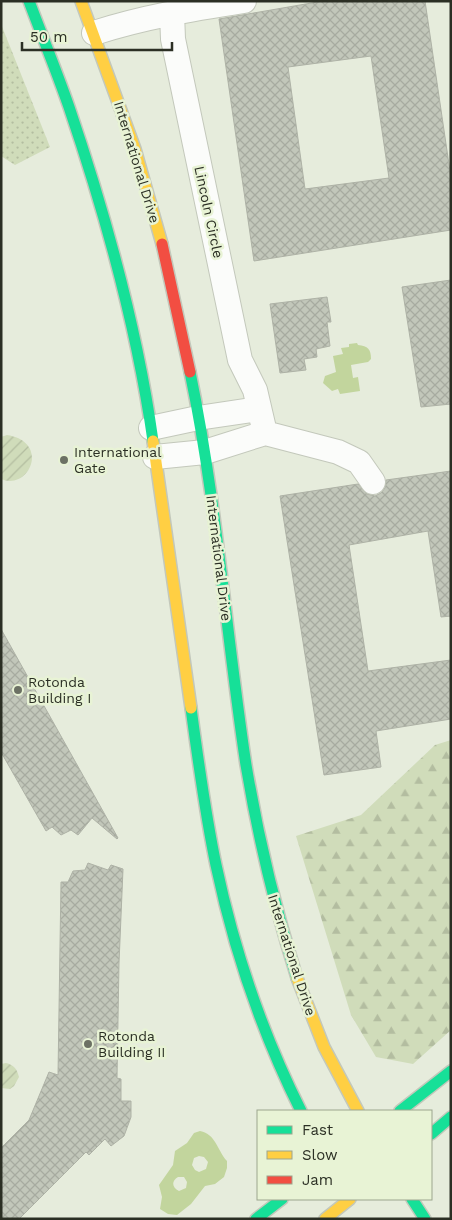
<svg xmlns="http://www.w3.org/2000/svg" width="452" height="1220" viewBox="0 0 452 1220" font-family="'Work Sans',sans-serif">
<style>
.forest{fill:url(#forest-firs)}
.park{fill:url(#park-dots)}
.garden{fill:url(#garden-furrows)}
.water{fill:#c2d59d;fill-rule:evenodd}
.building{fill:url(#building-cross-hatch);stroke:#aeb2a6;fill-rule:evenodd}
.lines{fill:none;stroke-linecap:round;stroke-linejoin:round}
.street-casing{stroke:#c3c8bb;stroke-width:26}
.fast-casing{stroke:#c3c8bb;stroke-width:14}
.slow-casing{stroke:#c3c8bb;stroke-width:14}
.jam-casing{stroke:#c3c8bb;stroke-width:14}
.street{stroke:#fbfcfa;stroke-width:24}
.fast{stroke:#16e098;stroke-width:11}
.slow{stroke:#ffcf43;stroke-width:11}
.jam{stroke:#f24e42;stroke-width:11}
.poi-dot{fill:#6c7164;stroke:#e8f3d5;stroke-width:2}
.labels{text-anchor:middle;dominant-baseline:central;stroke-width:5;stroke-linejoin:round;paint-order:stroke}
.street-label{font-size:14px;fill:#2b2f24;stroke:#e8f3d5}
.poi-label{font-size:14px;fill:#2b2f24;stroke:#e8f3d5;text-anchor:start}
</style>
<defs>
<pattern id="forest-firs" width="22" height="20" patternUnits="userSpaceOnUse" patternTransform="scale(1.25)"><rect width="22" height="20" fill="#d0dcba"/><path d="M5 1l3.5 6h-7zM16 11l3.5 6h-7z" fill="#b3bda0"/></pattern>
<pattern id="park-dots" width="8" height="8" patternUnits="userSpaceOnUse" patternTransform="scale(1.25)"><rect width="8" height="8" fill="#d0dcba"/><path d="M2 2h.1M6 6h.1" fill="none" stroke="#b3bda0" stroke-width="1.8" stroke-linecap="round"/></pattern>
<pattern id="garden-furrows" width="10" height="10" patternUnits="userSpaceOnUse" patternTransform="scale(1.25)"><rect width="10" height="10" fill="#d0dcba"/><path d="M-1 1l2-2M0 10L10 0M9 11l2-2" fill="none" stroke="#b3bda0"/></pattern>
<pattern id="building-cross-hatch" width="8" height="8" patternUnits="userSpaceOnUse" patternTransform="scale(1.25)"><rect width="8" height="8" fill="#c2c7ba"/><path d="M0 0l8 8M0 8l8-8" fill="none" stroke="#a7aba0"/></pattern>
</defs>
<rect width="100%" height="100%" fill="#e6ecdc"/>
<!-- forest -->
<path class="forest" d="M451 740V1030L413 1064 376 1057 351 1015 296 836 361 815 435 745Z"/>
<!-- park -->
<path class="park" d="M1 24 50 147 15 165 1 156Z"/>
<!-- garden -->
<path class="garden" d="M7 435C51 442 29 491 1 479V437Z
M6 1063C14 1065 17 1069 19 1077L14 1086 10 1089 1 1088V1064Z"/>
<!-- water -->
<path class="water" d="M357 343 358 345C368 346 371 349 371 359L368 362 351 365 353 378 358 377 360 391 340 394 338 389 332 391 323 383 325 376 336 372 333 356 343 354 341 348 349 347V344Z
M200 1131C216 1134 217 1150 227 1161V1168L224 1177 215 1184 205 1186 191 1204 177 1215 168 1214 160 1209 162 1197 159 1185 173 1165 175 1151 187 1143 194 1133ZM199 1156 204 1157 208 1162 206 1169 199 1172 195 1170 192 1165 194 1158ZM178 1177H184L187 1182 186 1188 179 1191C172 1188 171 1181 178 1177Z"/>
<!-- building -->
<path class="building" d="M323 1H425L451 178V230L254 261 219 19ZM371 56 389 178 305 189 288 67Z
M451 280V404L421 407 402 287Z
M327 297 331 322H327L330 346 316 349 317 357 304 359 306 370 280 373 270 304Z
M451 471V616L441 617 428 531 349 545 368 671 451 660V719L376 731 381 767 324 775 280 496 358 484 367 494 375 496 381 493 385 488 386 480Z
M1 629 118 838 117 839 92 818 78 835 71 830 61 835 52 827 46 831 1 752Z
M88 863 108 870 111 865 123 869 119 963 117 1078 121 1079V1101H131V1117L124 1136 111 1146 105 1139 89 1155 86 1152 19 1219H1V1148L29 1120 49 1072 58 1075 61 882H68L73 871 85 870Z"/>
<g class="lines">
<defs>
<path id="street" d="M172 13 173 39 240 360 255 390 265 433
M94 33C143 17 193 9 244 1
M151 428 198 418 259 409
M155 457 205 452 265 433 338 452 359 462 373 482"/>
<path id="fast" d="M29 1C42 36 57 72 69 107 106 216 137 327 153 441
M190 372C217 502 226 634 246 765 258 837 275 908 297 978
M191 708C198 760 205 813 216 865 234 950 262 1033 301 1111
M400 1111 451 1071
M431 1134 451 1117
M412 1199 425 1219
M256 1219 282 1199"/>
<path id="slow" d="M81 1 135 149 162 244
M153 441 191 708
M297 978 324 1047 358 1111
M325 1219 350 1199"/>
<path id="jam" d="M162 244 190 372"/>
</defs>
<!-- street casing -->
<use href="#street" class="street-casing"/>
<!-- fast casing -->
<use href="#fast" class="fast-casing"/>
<!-- slow casing -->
<use href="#slow" class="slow-casing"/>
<!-- jam casing -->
<use href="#jam" class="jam-casing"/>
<!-- street -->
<use href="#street" class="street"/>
<!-- fast -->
<use href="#fast" class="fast"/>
<!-- slow -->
<use href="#slow" class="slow"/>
<!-- jam -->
<use href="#jam" class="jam"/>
</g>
<!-- markers -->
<g class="poi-dot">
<circle cx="64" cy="460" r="5"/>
<circle cx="18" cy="690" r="5"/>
<circle cx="88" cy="1044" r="5"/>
</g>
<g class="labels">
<!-- street labels -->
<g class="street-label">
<text transform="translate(137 162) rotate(73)">International Drive</text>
<text transform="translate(209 212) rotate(78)">Lincoln Circle</text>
<text transform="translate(219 558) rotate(83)">International Drive</text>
<text transform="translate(292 955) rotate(72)">International Drive</text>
</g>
<!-- poi labels -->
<g class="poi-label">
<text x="74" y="452">International<tspan x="74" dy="16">Gate</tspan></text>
<text x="28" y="682">Rotonda<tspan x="28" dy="16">Building I</tspan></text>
<text x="98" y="1036">Rotonda<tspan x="98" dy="16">Building II</tspan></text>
</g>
</g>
<!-- border -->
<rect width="452" height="1220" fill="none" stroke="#2b2f24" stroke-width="5"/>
<!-- legend -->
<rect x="257" y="1110" width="175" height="90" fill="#e8f3d5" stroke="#9ca58e"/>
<rect x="267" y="1126" width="25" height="8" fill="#16e098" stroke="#9ca58e"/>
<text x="302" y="1135" font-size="15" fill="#2b2f24">Fast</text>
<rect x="267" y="1151" width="25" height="8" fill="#ffcf43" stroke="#9ca58e"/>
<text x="302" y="1160" font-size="15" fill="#2b2f24">Slow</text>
<rect x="267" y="1176" width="25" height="8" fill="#f24e42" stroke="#9ca58e"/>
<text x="302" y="1185" font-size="15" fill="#2b2f24">Jam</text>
<!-- scale -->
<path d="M22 42v8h150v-8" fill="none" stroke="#2b2f24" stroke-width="2.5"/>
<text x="30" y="42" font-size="15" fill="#2b2f24" stroke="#e8f3d5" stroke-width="4" paint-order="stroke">50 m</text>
</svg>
